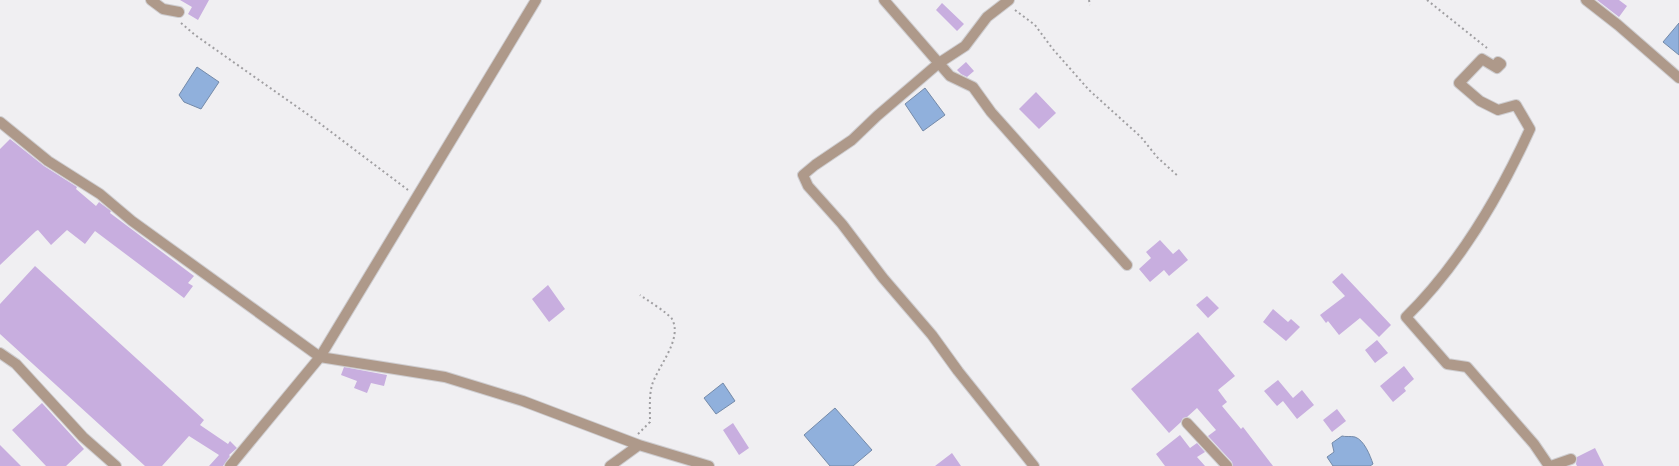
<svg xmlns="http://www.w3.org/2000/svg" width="1679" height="466" viewBox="0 0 1679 466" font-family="'DM Sans',sans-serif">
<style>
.water{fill:#90b0dc;stroke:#748aa9}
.building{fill:#c8aedf}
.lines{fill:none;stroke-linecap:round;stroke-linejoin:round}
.minor-casing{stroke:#cecdd0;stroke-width:12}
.path{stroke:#a09fa2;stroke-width:2;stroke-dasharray:2 3;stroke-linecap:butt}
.minor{stroke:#ae998a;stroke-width:10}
</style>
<rect width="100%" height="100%" fill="#f0eff2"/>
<!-- water -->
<path class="water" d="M1679 23V55L1663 42Z
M197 67 219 82 201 109 184 102 179 95Z
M925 88 945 115 923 131 905 104Z
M723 383 735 401 716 414 704 398Z
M835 408 872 450 853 466H830L804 435Z
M1342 436C1345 437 1351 436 1355 437 1364 440 1370 455 1373 464L1370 466H1333L1327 457 1334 452 1332 443Z"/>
<!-- building -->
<path class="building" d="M180 0H209L198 20 188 14 192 7Z
M1597 0H1619L1627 6 1619 17Z
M942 3 964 24 957 31 936 10Z
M966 62 974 71 967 77 961 74 957 70Z
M1036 92 1056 113 1039 129 1019 109Z
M10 139 44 166 77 187 76 189 96 206 99 202 111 211 110 213 194 276 188 283 193 286 184 298 95 231 85 244 67 230 51 245 38 230 36 231 0 265V149Z
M1160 240 1173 254 1179 249 1188 260 1169 276 1164 270 1150 282 1139 269 1151 258 1146 252Z
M35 266 204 420 200 425 228 444 230 441 237 448 229 455 230 456 223 466H209L219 455 189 436 162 466H145L0 334V304Z
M1342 273 1391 325 1379 337 1360 318 1339 335 1328 321 1326 323 1320 315 1345 296 1332 282Z
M548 285 565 309 549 322 532 299Z
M1207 296 1219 308 1208 318 1196 305Z
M1273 309 1288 322 1291 319 1300 327 1286 341 1263 322Z
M1198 332 1235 376 1218 390 1227 402 1222 406 1241 429 1243 427 1273 466H1233L1232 462 1208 436 1216 430 1197 408 1187 417 1183 418 1181 422 1169 433 1131 389Z
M1377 340 1388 353 1375 363 1365 350Z
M1404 366 1414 379 1404 388 1406 391 1393 402 1380 386Z
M344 367 387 375 384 386 371 383 367 393 354 388 357 381 341 375Z
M1278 380 1293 398 1302 390 1314 405 1297 419 1283 401 1277 406 1264 391Z
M42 403 84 449 66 466H46L12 430Z
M1337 409 1346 421 1332 432 1323 420Z
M733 423 749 448 739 455 723 430Z
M1180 435 1190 448 1197 443 1205 452 1197 457 1205 466H1165L1156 454Z
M0 445 21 466H0Z
M1595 448 1604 466H1577L1576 464 1577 457Z
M952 453 961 466H935Z"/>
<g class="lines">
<defs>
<path id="minor" d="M151 0 163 9 179 12
M884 0 950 76 973 87 991 112 1127 265
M1009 0 987 17 965 46 939 63 877 116 852 140 815 165 803 175 808 186 842 224 883 278 932 335 958 371 1034 466
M1586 0 1618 25 1679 78
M1498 62 1501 64 1497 68 1482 59 1459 83 1480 101 1498 110 1516 105 1530 129C1499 197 1460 264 1406 317L1447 364 1467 367 1534 444 1549 466
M0 122 48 161 100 194 132 221 320 357 445 377 523 401 639 445 709 466
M0 353 16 364 83 437 116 466
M1187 423 1227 466
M230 466 320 357 536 0
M610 466 639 445
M1551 466 1571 459"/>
</defs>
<!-- minor casing -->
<use href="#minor" class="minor-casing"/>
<!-- path -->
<path class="path" d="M1089 0 1090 5
M1427 0 1487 48
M1015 10 1035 25 1052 48 1089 90 1141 137 1157 157 1179 177
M181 23 195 35 310 116 408 190
M638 434 650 422C650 410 649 396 652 385 658 366 683 339 672 319 668 313 647 300 640 295"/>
<!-- minor -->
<use href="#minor" class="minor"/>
</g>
</svg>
